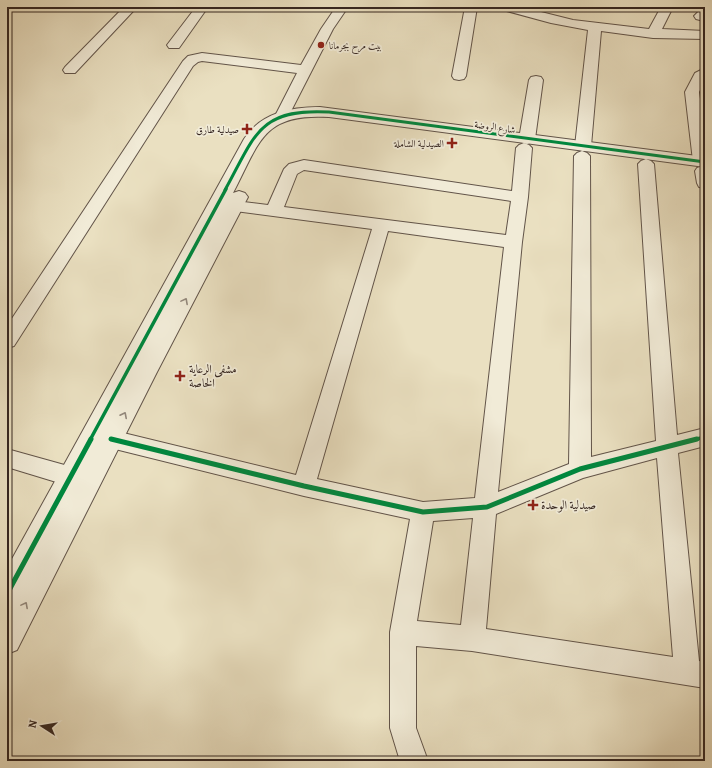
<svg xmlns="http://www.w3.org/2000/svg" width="712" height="768" viewBox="0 0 712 768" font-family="Alegreya,Amiri,serif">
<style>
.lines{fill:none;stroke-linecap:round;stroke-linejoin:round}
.minor-casing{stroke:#625449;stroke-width:2}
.tertiary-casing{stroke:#625449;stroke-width:2}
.minor{fill:#f1ebd7;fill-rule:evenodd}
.tertiary{fill:#f1ebd7;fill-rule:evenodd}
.cycleway-far2-casing{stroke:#f1ebd7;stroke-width:5}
.cycleway-far1-casing{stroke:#f1ebd7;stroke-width:6}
.cycleway-casing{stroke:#f1ebd7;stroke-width:8}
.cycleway-far2{stroke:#00873e;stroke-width:3}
.cycleway-far1{stroke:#00873e;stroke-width:3.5}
.cycleway{stroke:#00873e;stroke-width:5}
.oneway{stroke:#93887c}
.poi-dot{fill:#8f2418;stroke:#f1ebd7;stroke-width:1.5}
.labels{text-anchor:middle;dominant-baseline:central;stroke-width:3.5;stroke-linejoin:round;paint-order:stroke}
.far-poi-label{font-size:10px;fill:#352621;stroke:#f1ebd7;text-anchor:end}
.far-street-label{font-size:10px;fill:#352621;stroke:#f1ebd7}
.poi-label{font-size:12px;fill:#352621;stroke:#f1ebd7;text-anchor:start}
</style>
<rect width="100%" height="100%" fill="#eae0c1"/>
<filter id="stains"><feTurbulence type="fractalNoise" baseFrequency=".005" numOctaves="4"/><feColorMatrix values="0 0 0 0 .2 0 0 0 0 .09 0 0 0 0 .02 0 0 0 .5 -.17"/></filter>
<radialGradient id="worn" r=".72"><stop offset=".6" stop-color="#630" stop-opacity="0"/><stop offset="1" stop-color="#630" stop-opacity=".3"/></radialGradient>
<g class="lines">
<defs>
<path id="minor" d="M124 7H137L75 73H65L63 70 65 67Z
M196 7H208L179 48H169L167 45Z
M336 7H348L333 29 287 119 282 120 277 119 275 116 297 73 202 61 198 62 193 66 14 346 7 348V326L183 61 188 56 202 53 301 65 321 29Z
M465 7H477L466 76 464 79 459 80 454 79 452 76Z
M501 7H521L573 20 649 29 661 7H673L662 29 705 31V39L653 38 601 31 591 146 588 149 583 151 578 149 575 146 588 30 551 23 503 10Z
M705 8V18L700 20 696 19 694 16 701 9Z
M705 68V80L699 92 705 134V165L696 164 693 161 685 92 695 73Z
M536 76 541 77 543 80 535 139 532 142 527 144 522 142 519 139 529 80 531 77Z
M524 143 529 145 532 148 528 197 522 242 498 492 569 464 574 156 577 153 582 151 587 153 590 156 591 457 656 441 638 164 641 161 646 159 651 161 654 164 677 435 705 428V446L678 453 699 661 705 662V688L472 651 416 646V728L428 761H400L390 728V632L410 519 304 496 111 448 104 445 100 439 104 433 111 430 296 475 372 229 235 211 229 210 227 206 229 202 235 201 268 205 284 169 289 164 304 160 512 191 516 148 519 145ZM304 170 511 201 506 235 284 207 297 174ZM388 231 504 247 475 498 423 502 317 479ZM657 458 673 657 486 629 496 514 583 478ZM473 518 461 625 417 621 433 521Z
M703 166 705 167V188L699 187 697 183 695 171 697 168Z
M7 449 86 471 94 474 97 481 94 488 86 491 7 467Z"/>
<path id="tertiary" d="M320 107 705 157V167L329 117C262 113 260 142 233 193L239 191 245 193 248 197 157 372 17 650 7 654V612L11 605 7 607V568L244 139C261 113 290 107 320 107Z"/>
</defs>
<!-- minor casing -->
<use href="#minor" class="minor-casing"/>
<!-- tertiary casing -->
<use href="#tertiary" class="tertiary-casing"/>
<!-- minor -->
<use href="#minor" class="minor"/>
<!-- tertiary -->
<use href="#tertiary" class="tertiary"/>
<defs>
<path id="cycleway-far2" d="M225 190C255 136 258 108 329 112L705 162"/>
<path id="cycleway-far1" d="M111 439 115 440
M90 440 226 189
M693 440 705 437"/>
<path id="cycleway" d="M111 439 304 486 423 512 487 507 580 469 697 439
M7 594 91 439"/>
</defs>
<!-- cycleway-far2 casing -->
<use href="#cycleway-far2" class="cycleway-far2-casing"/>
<!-- cycleway-far1 casing -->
<use href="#cycleway-far1" class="cycleway-far1-casing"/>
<!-- cycleway casing -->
<use href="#cycleway" class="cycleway-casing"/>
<!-- cycleway-far2 -->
<use href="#cycleway-far2" class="cycleway-far2"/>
<!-- cycleway-far1 -->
<use href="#cycleway-far1" class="cycleway-far1"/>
<!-- cycleway -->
<use href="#cycleway" class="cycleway"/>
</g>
<!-- one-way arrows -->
<defs><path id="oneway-chevron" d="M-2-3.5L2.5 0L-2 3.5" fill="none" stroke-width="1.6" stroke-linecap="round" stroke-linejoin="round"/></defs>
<g class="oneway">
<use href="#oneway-chevron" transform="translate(185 301) rotate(-62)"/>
<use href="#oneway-chevron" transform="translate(124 415) rotate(-63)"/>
<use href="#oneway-chevron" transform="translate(25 605) rotate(-62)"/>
</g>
<!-- markers -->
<g class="poi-dot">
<circle cx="321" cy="45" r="4"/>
<path d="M245 123h4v4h4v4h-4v4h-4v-4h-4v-4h4z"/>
<path d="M450 137h4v4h4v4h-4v4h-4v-4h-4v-4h4z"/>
<path d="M178 370h4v4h4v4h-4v4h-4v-4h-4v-4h4z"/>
<path d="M531 499h4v4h4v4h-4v4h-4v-4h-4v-4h4z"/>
</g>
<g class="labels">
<!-- far-poi labels -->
<g class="far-poi-label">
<text x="329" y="45" text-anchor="start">بيت مرح بجرمانا</text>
<text x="239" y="129">صيدلية طارق</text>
<text x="444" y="143">الصيدلية الشاملة</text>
</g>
<!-- far-street labels -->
<g class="far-street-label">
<text transform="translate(495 127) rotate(8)">شارع الروضة</text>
</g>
<!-- poi labels -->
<g class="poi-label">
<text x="189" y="369">مشفى الرعاية<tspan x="189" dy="14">الخاصة</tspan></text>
<text x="541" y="505">صيدلية الوحدة</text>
</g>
</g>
<!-- margin -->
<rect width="712" height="768" fill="none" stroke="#eae0c1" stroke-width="24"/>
<rect x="8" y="8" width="696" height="752" fill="none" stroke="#352621" stroke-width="2"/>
<rect x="12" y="12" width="688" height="744" fill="none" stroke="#352621"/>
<!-- north arrow -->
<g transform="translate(42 726) rotate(282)" stroke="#f1ebd7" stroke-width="3" paint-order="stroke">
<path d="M0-3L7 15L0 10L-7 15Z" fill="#352621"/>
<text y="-6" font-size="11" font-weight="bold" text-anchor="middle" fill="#352621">N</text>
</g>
<rect width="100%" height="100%" filter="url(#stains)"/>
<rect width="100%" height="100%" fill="url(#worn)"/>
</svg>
